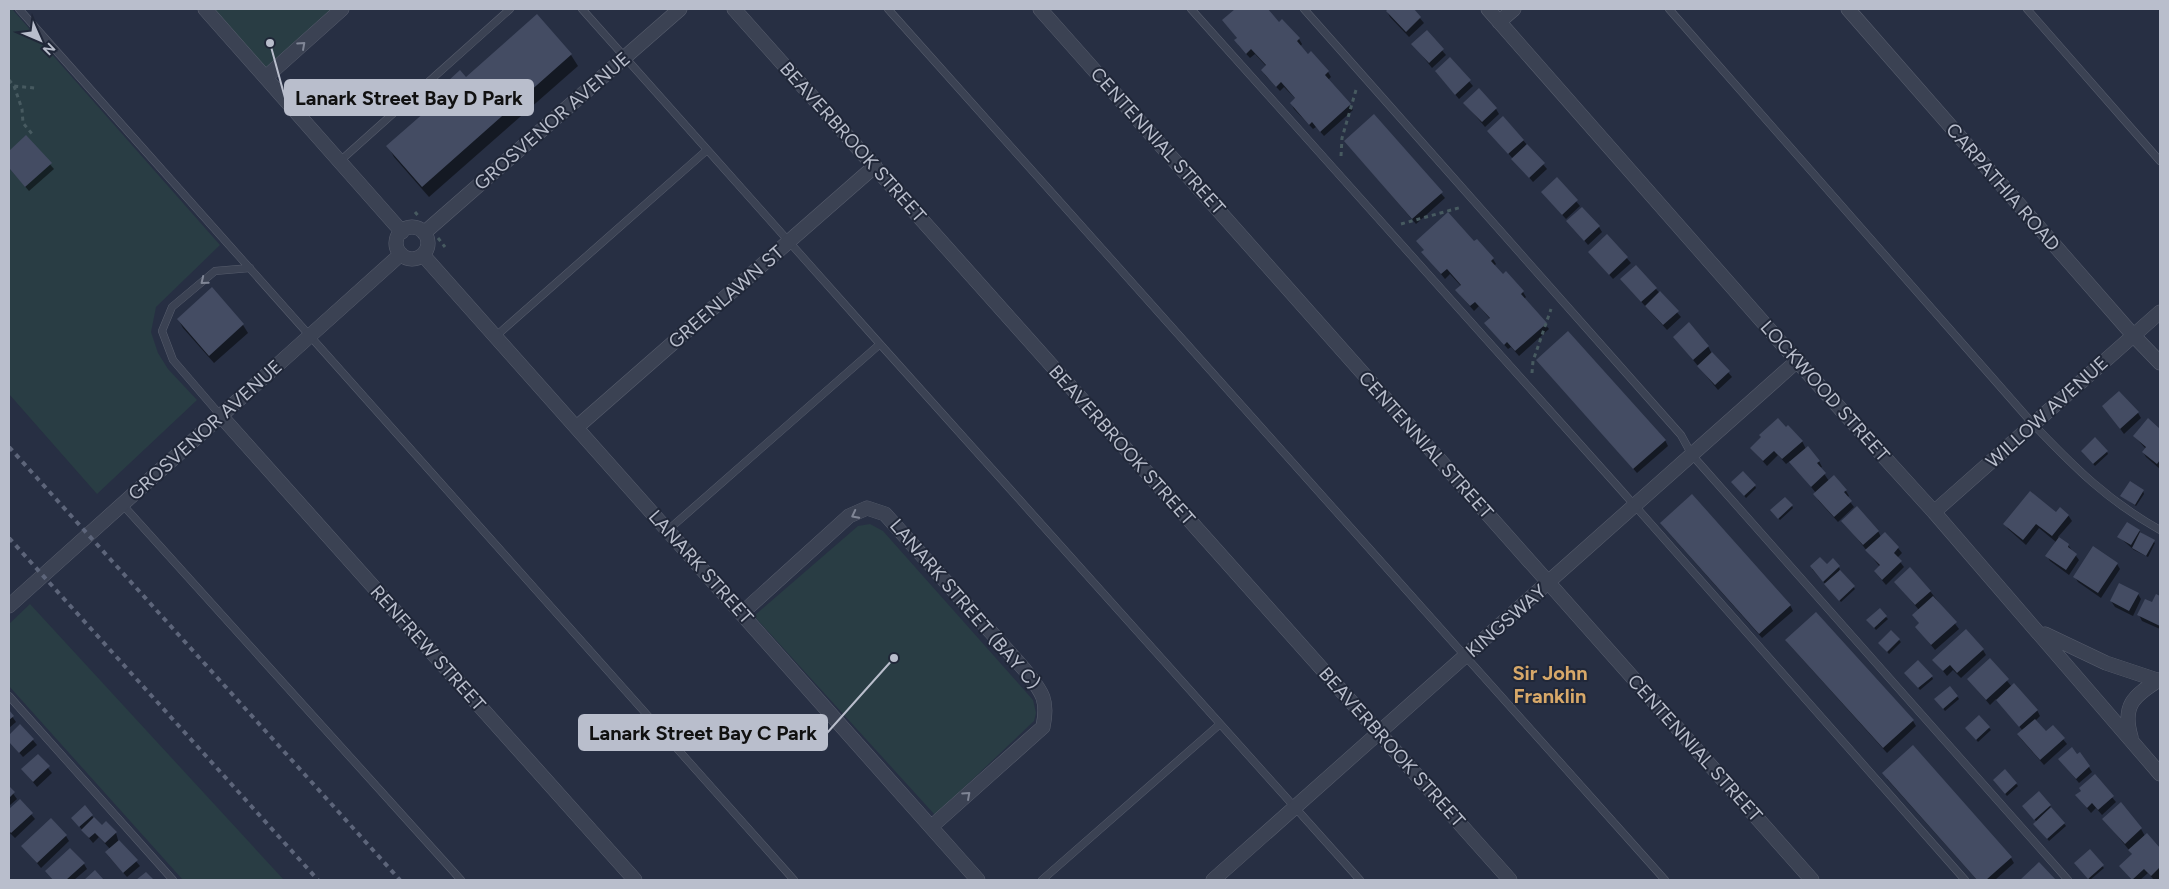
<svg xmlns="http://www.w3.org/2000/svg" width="2169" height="889" viewBox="0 0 2169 889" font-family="Figtree,sans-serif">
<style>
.green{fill:#293d44}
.shadow{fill:#0007}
.building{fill:#444c63}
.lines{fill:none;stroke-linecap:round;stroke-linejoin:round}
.service-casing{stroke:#575d6d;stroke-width:8}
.minor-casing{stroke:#575d6d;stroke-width:15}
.path{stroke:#475a60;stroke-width:3;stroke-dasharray:4 4;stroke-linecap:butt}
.service{stroke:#3b4253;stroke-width:7}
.minor{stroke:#3b4253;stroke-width:14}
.rail{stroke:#5d657a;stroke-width:4;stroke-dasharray:5 5;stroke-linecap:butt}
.oneway{stroke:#808696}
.labels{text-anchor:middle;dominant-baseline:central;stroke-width:4;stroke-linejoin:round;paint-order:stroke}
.street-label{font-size:19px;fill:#b9becc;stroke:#202738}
.neighbourhood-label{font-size:20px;font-weight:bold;fill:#d7a869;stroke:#202738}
.leader{fill:none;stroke:#b9becc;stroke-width:2}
.callout-dot{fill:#b9becc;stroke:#202738;stroke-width:2}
.callout{fill:#b9becc;stroke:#b9becc;stroke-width:2}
.callout-label{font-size:20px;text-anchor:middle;font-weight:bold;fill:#111}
</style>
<rect width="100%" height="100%" fill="#272f43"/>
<!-- green -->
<path class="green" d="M9 9H12L220 245 156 307 151 332 158 353 168 369 197 400 97 494 9 394Z
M205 9H342L266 77Z
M870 524 883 531 1033 700 1036 713 1034 721 935 815 754 616 858 526Z
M30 604 284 880H183L9 686V624Z"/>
<!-- shadow -->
<path class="shadow" d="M1237 9H1266L1279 23 1282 20 1299 39 1302 44 1300 47 1328 72 1331 77 1328 80 1353 110 1324 136 1316 127 1313 129 1294 109 1291 103 1296 99 1284 87 1280 91 1265 75 1262 70 1266 66 1255 54 1250 58 1239 46 1236 40 1238 39 1224 21Z
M1390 9H1412L1424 23 1409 37 1390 17 1387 11Z
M1426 32 1446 55 1432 68 1413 44Z
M571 55 578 66 429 197 394 157 388 146 441 99 437 92 466 78Z
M1450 59 1473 86 1459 99 1436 72Z
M1465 103 1496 109 1499 114 1485 127Z
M1374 116 1445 198 1416 224 1345 141Z
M1489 131 1523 140 1547 169 1533 182Z
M26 137 54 169 29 191 9 168V153Z
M1557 179 1580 206 1566 219 1546 197Z
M1568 221 1599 227 1602 232 1588 245Z
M1607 236 1631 263 1613 279 1589 252Z
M1474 243 1493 259 1496 264 1494 266 1503 275 1523 292 1526 297 1524 299 1549 329 1519 356 1511 347 1508 349 1489 328 1490 319 1479 306 1474 311 1460 295 1461 286 1450 274 1445 279 1423 252Z
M1625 284 1656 289 1681 317 1667 330Z
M212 289 243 325 248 333 214 363 183 328 178 319Z
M1674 337 1708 346 1711 352 1732 377 1718 390Z
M1537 360 1665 440 1668 446 1637 473Z
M2107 411 2138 413 2141 418 2124 434Z
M2148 420 2160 431V469L2146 457 2143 452 2146 449 2134 436Z
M1802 441 1806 449 1819 461 1822 467 1820 468 1829 481 1846 491 1849 496 1847 498 1854 507 1838 522 1818 500 1816 493 1790 461 1786 464 1778 455 1767 466 1751 448Z
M2107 452 2108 454 2095 466 2083 453Z
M1734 484 1755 486 1756 488 1746 498Z
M2143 491 2144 494 2136 506 2122 496Z
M1792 506 1793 508 1780 520 1773 513Z
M2056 514 2068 515 2072 521 2058 537 2068 545 2079 560 2069 575 2050 561 2047 556 2056 542 2039 528 2026 545 2008 529 2005 524Z
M1843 521 1878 531 1881 537 1885 534 1898 548 1902 553 1897 558 1904 567 1886 585 1875 572 1880 567Z
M1661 524 1790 605 1793 611 1762 638Z
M2139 531 2155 543 2148 557 2134 550 2119 537Z
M1833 560 1840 569 1839 571 1855 589 1841 602 1812 569 1827 566Z
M2117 564 2120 569 2101 598 2078 582 2075 577Z
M1895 582 1930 591 1959 629 1935 650 1916 627 1920 624 1919 610Z
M2138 594 2141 599 2133 616 2115 607 2111 601Z
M2156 595 2160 597V629L2142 621 2139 615 2153 604Z
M1879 610 1888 619 1876 630 1869 622Z
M1891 632 1901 642 1889 654 1881 645Z
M1786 641 1913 721 1916 726 1887 753Z
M1983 650 1986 655 1961 678 1953 670 1947 676 1934 660Z
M1990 660 2012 687 2037 710 2040 716 2035 721 2045 733 2053 727 2067 744 2044 765 2022 740 2018 735 2023 731 1996 699 1990 705 1968 679Z
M1907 675 1932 677 1933 679 1920 690Z
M1957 696 1959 699 1945 711 1937 701Z
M9 712 16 722 9 728Z
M1979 717 1991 730 1978 742 1968 730Z
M20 725 37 745 23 757 9 741V737Z
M1913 747 2011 858 2014 863 1995 880H1977L1887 779Z
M2080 753 2092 772 2079 783 2060 760Z
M38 756 52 773 37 787 23 770Z
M2005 771 2018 786 2007 796 1994 781Z
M2094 776 2116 802 2102 815 2096 808 2091 813 2077 796Z
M9 788 17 799 9 806Z
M20 801 35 819 15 838 9 832V811Z
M2050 806 2066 826 2049 841 2036 826 2037 822 2025 809Z
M92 816 102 827 106 823 116 833 118 840 140 866 127 877 110 858 106 853 110 849 99 837 93 843 74 820Z
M2104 819 2141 829 2145 836 2147 835 2160 849V880H2154L2148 873 2140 880H2132L2120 866 2133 855Z
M66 836 69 841 41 868 23 846Z
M84 864 87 869 74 880H53L47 871Z
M2077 865 2102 866 2104 868 2090 880Z"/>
<!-- building -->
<path class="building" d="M1235 9H1268L1279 22 1282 19 1300 38 1297 41 1308 54 1311 51 1329 71 1325 75 1351 104 1320 132 1312 122 1309 125 1290 103 1295 98 1281 82 1276 87 1261 70 1266 65 1251 49 1246 54 1234 40 1237 38 1222 20Z
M1388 9H1414L1421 17 1406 32 1386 11Z
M537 14 572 54 422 187 386 146 441 98 436 92 460 70 466 77Z
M1427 30 1444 49 1429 63 1411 44Z
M1450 57 1471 80 1455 95 1435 71Z
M1479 88 1497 108 1482 122 1463 103Z
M1374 114 1443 192 1412 219 1344 141Z
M1503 116 1524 140 1508 154 1487 131Z
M26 135 52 163 25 187 9 168V151Z
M1527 144 1545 163 1529 178 1511 159Z
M1557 177 1578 200 1562 215 1541 192Z
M1582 207 1600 226 1584 241 1566 221Z
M1448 212 1474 241 1477 239 1494 258 1491 261 1503 274 1506 271 1524 291 1521 294 1547 323 1515 351 1507 342 1504 345 1484 323 1490 318 1475 302 1470 306 1455 290 1461 285 1447 269 1441 274 1421 252 1424 250 1416 241Z
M1607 234 1628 257 1609 275 1588 252Z
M1636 265 1657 288 1641 302 1620 279Z
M212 287 244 324 209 356 177 319Z
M1660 291 1679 311 1663 325 1645 306Z
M1689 322 1709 346 1693 360 1673 337Z
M1568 331 1666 440 1633 469 1536 360Z
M1712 352 1730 371 1715 385 1697 366Z
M2119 391 2139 412 2120 429 2102 406Z
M1778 418 1786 427 1788 425 1803 441 1782 459 1774 451 1763 461 1750 448 1761 437 1759 435Z
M2148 418 2160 429V460L2157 464 2142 452 2146 447 2133 436Z
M2095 437 2108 451 2093 464 2081 451Z
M1808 446 1820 461 1817 463 1826 473 1811 487 1789 462Z
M1743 471 1756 485 1744 496 1731 482Z
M1834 475 1847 490 1844 492 1852 501 1834 517 1813 494Z
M2130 481 2144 490 2135 505 2120 496Z
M2030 491 2056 512 2060 507 2069 515 2052 536 2036 524 2023 540 2003 524Z
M1692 494 1791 605 1759 634 1660 523Z
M1785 497 1793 505 1778 519 1770 510Z
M1857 506 1879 531 1863 545 1841 521Z
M2127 522 2140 530 2131 545 2117 537Z
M1885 532 1899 547 1894 553 1902 561 1882 580 1874 571 1880 565 1865 550Z
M2140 532 2155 540 2146 556 2132 548Z
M2059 537 2069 544 2068 547 2077 554 2066 570 2045 556Z
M2093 546 2118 563 2098 593 2073 577Z
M1820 557 1827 564 1833 558 1840 566 1823 582 1810 566Z
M1910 567 1931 591 1915 605 1894 582Z
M1840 570 1855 586 1839 601 1824 584Z
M2119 583 2139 593 2129 611 2110 601Z
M2156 594 2160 596V626L2137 615 2145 599 2152 602Z
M1933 596 1957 622 1931 645 1915 627 1919 623 1912 615Z
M1880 608 1887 616 1874 628 1866 620Z
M1816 612 1914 720 1883 748 1785 640Z
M1966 629 1984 649 1957 673 1950 665 1943 671 1932 660Z
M1891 630 1900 639 1887 652 1878 643Z
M1990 658 2009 679 1986 700 1967 679Z
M1918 660 1933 676 1918 688 1904 673Z
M2014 683 2038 710 2019 727 1996 700Z
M1950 686 1958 696 1943 709 1934 699Z
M9 710 14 716 9 720Z
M1979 715 1990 727 1976 740 1965 728Z
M2035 719 2046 731 2053 725 2065 738 2040 760 2017 734Z
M20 724 34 739 19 753 9 742V735Z
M1913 745 2012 857 1986 880H1977L1882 773Z
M2072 747 2077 754 2080 752 2090 766 2076 779 2058 759Z
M38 754 50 766 33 782 21 769Z
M2005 769 2017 783 2005 794 1993 780Z
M2095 774 2114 796 2098 810 2092 803 2087 808 2075 795 2081 791 2079 788Z
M9 786 15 792 9 798Z
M2039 791 2051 805 2034 820 2022 806Z
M20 799 33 813 11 833 9 831V809Z
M2121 802 2142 828 2125 844 2102 819Z
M85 805 93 815 79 827 71 818Z
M2051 807 2065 823 2047 839 2033 824Z
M94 817 102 825 106 821 117 832 105 843 95 833 89 838 81 830Z
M51 818 67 835 37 863 21 846Z
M2147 833 2160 848V867L2151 876 2144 869 2132 880 2119 866 2132 854 2128 850Z
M119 840 138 860 123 873 105 852Z
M70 848 85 863 66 880H53L45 871Z
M2090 849 2104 865 2088 879 2074 863Z
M2039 862 2056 880H2020Z
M95 870 104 880H84Z
M146 872 154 880H136Z"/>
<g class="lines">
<defs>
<path id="service" d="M19 9 794 880
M582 9 880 344
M888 9 1665 880
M1191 9 1621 490 1965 880
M1304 9 1681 435 1692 455 2068 880
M1669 9 2033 424C2074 467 2108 501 2160 530
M2027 9 2160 161
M340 161 510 9
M496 336 707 150
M221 416 173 360 162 331 172 307 215 271 250 268
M122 504 461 880
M668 530 880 344 1360 880
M9 696 173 880
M1042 880 1220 724"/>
<path id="minor" d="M205 9 402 232
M734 9 1510 880
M1040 9 1812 880
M1488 9 1797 361 1934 512 2160 774
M1848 9 2133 335 2160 363
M1499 22 1514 9
M266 77 342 9
M396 243a16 16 0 1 1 32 0a16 16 0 1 1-32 0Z
M424 233 680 9
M423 255 978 880
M221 416 635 880
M577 427 875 166
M1934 512 2160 312
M9 606 401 254
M742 613 849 516 867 508 885 514 1024 669C1041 691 1049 698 1043 727L931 827
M2045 634 2106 663 2160 681
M2131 737C2122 706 2133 696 2159 680
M1213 880 1797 361"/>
</defs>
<!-- service casing -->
<use href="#service" class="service-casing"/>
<!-- minor casing -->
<use href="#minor" class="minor-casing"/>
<!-- path -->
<path class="path" d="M9 80 14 86 35 88
M14 86 22 109 23 123 33 135
M1341 156 1342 138 1356 90
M415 212 420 218
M1401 224 1462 207
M438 238 445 247
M1532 373 1533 361 1551 309"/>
<!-- service -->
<use href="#service" class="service"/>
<!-- minor -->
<use href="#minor" class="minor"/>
<!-- rail -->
<path class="rail" d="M9 447 400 880
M9 538 318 880"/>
</g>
<!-- one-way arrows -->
<defs><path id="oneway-chevron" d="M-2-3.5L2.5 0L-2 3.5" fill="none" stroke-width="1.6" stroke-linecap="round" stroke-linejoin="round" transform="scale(1.25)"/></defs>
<g class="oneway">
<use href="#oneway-chevron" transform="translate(302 45) rotate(-42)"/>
<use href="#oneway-chevron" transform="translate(204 281) rotate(141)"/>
<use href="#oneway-chevron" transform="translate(855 515) rotate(153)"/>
<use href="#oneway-chevron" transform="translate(967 795) rotate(-42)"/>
</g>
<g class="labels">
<!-- street labels -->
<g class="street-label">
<text transform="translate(552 121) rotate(-41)">GROSVENOR AVENUE</text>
<text transform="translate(1158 141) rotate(48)">CENTENNIAL STREET</text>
<text transform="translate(853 142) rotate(48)">BEAVERBROOK STREET</text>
<text transform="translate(2003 187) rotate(49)">CARPATHIA ROAD</text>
<text transform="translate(726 297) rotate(-41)">GREENLAWN ST</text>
<text transform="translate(1825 391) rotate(48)">LOCKWOOD STREET</text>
<text transform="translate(2047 412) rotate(-42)">WILLOW AVENUE</text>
<text transform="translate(205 430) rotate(-42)">GROSVENOR AVENUE</text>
<text transform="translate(1122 445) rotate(48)">BEAVERBROOK STREET</text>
<text transform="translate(1426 445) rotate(48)">CENTENNIAL STREET</text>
<text transform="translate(701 567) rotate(48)">LANARK STREET</text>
<text transform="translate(965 604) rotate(49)">LANARK STREET (BAY C)</text>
<text transform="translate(1506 621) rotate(-41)">KINGSWAY</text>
<text transform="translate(428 648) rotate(48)">RENFREW STREET</text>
<text transform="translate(1392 747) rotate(48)">BEAVERBROOK STREET</text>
<text transform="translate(1695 748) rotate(48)">CENTENNIAL STREET</text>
</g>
<!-- neighbourhood labels -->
<g class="neighbourhood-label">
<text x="1550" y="673">Sir John<tspan x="1550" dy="23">Franklin</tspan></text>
</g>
</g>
<!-- callouts -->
<path class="leader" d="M270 43L285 98M894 658L827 733"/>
<g class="callout-dot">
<circle cx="270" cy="43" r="5"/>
<circle cx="894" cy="658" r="5"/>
</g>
<g class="callout">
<rect x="285" y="80" width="248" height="35" rx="5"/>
<rect x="579" y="715" width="248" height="35" rx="5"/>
</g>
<g class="callout-label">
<text x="409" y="105">Lanark Street Bay D Park</text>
<text x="703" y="740">Lanark Street Bay C Park</text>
</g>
<!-- border -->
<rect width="2169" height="889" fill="none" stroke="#b9becc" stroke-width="20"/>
<!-- north arrow -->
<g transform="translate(40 40) rotate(135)" stroke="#202738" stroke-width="4" paint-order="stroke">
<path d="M0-4L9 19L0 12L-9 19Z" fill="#b9becc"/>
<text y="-8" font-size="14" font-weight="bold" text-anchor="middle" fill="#b9becc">N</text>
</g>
</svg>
